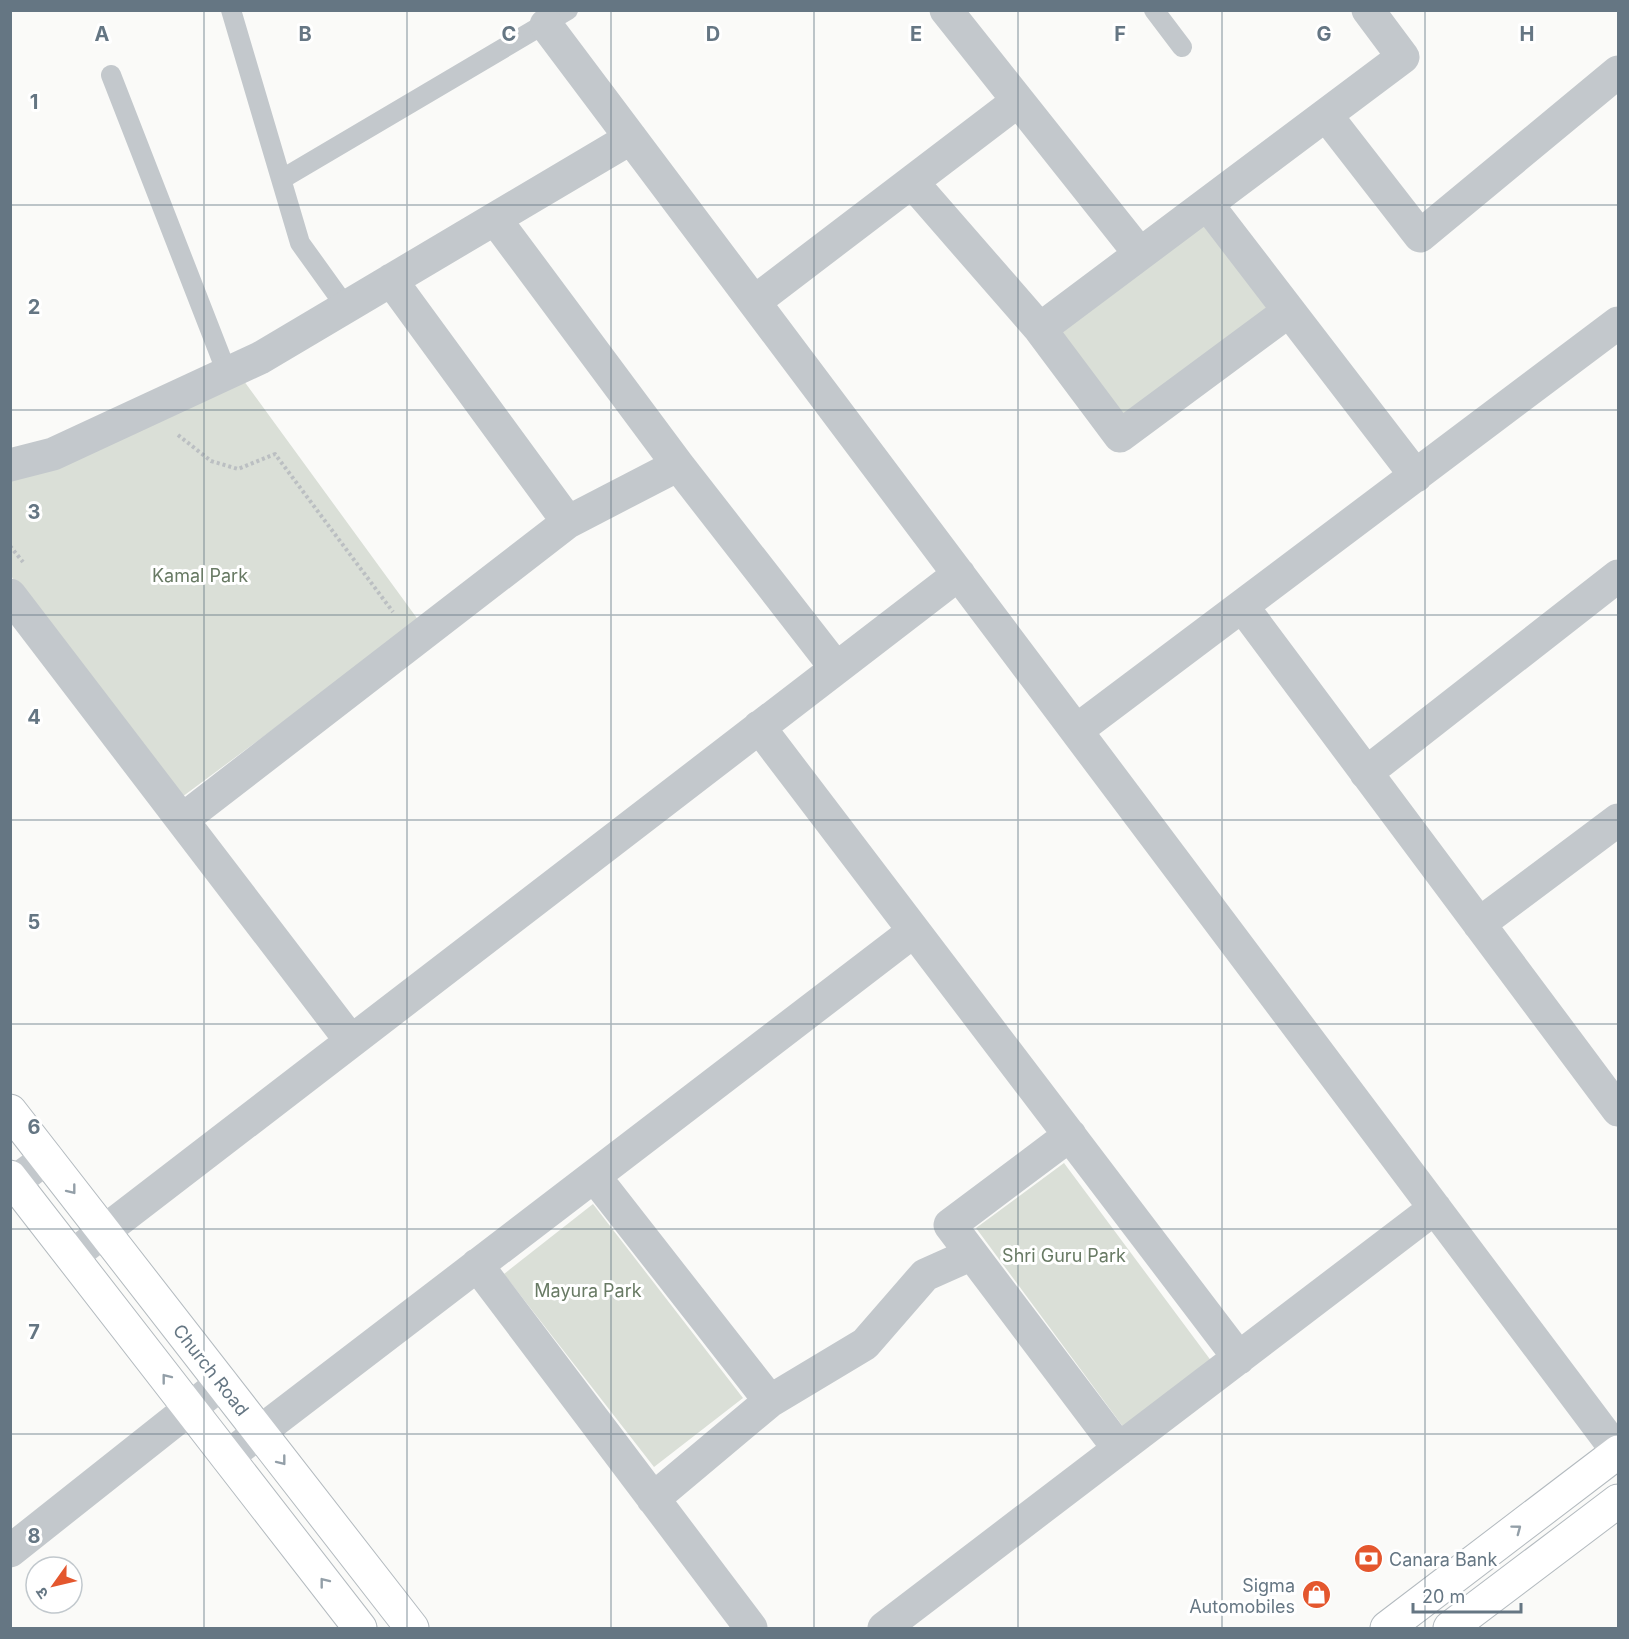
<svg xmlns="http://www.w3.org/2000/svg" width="1629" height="1639" viewBox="0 0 1629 1639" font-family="Inter,'Noto Sans Devanagari',sans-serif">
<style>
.green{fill:#dadfd7}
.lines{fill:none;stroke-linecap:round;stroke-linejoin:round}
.secondary-casing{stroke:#b3babf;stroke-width:35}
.path{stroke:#bbbfc2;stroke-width:4;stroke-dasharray:3 3;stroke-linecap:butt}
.lane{stroke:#c3c8cc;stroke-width:20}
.street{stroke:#c3c8cc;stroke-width:33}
.secondary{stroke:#fff;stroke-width:33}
.oneway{stroke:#939fa8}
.grid{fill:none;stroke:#657683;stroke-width:1.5;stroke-opacity:0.55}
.labels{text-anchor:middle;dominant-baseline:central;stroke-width:6;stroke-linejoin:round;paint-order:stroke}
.park-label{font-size:18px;fill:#687a64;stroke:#fff}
.street-label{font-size:18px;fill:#657683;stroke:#fff}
.poi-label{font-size:18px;fill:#657683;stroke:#fff;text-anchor:start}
.grid-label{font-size:20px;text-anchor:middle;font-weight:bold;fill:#657683;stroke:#fff;stroke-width:6;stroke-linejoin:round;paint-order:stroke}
</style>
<rect width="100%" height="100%" fill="#fafaf8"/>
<!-- green -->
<path class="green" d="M1203 219 1269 309 1122 419 1055 330Z
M241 377 419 621 182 797 11 576V474Z
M1064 1163 1212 1362 1124 1428 976 1228Z
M593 1204 743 1398 654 1467 504 1274Z"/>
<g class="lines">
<defs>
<path id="secondary" d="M10 1111 412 1628
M10 1177 360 1628
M1387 1628 1618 1452
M1450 1628 1618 1501"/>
</defs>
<!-- secondary casing -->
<use href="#secondary" class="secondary-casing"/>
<!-- path -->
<path class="path" d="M178 435 211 461 238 469 275 454 393 612
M10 546 23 562"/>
<!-- lane -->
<path class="lane" d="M231 10 300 243 346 307
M1154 10 1182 47
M111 75 227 373
M282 179 568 10"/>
<!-- street -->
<path class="street" d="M946 10 1140 254
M546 25 1618 1452
M1326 115 1420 236 1618 72
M912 182 1040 329 1120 436 1289 311
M1207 204 1416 476
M495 219 678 465 836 668
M754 302 1018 101
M1040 329 1403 57 1368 10
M10 465 53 454 260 358 631 138
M568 522 678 465
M10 595 351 1041
M1242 606 1618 1110
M759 727 1239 1358
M1077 730 1618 323
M1366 773 1618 576
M182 820 568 522 391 280
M1479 924 1618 820
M1070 1135 950 1225 1119 1449
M594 1176 770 1401 653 1499
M10 1185 47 1158
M72 1256 959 574
M477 1265 751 1628
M770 1401 865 1344 925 1275 972 1254
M227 1457 914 931
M10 1551 222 1383
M884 1628 1435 1208"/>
<!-- secondary -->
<use href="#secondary" class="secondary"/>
</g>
<!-- one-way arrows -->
<defs><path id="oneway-chevron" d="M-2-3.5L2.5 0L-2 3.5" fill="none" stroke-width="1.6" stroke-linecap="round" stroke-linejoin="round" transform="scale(1.5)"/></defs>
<g class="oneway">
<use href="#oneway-chevron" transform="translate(72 1190) rotate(52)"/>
<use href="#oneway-chevron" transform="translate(166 1378) rotate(-128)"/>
<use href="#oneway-chevron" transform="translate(282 1461) rotate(52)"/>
<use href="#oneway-chevron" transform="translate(1517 1529) rotate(-37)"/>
<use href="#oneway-chevron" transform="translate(324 1582) rotate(-128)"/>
</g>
<!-- grid -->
<path class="grid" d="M204 10V1628M407 10V1628M611 10V1628M814 10V1628M1018 10V1628M1222 10V1628M1425 10V1628M10 205H1618M10 410H1618M10 615H1618M10 820H1618M10 1024H1618M10 1229H1618M10 1434H1618"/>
<!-- icons -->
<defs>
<symbol id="bank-disc" viewBox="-11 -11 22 22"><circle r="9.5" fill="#e4572e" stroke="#fff"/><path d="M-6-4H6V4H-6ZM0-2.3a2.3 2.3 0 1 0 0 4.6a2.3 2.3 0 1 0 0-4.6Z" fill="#fff"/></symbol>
<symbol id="shop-disc" viewBox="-11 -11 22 22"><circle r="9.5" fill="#e4572e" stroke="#fff"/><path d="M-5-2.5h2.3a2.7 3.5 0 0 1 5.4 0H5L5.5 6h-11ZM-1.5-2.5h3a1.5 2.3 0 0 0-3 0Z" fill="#fff"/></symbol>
</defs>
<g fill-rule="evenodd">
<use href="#bank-disc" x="1352" y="1542" width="33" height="33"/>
<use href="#shop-disc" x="1300" y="1578" width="33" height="33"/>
</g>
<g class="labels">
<!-- park labels -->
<g class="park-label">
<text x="200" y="575">Kamal Park</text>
<text x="1064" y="1255">Shri Guru Park</text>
<text x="588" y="1290">Mayura Park</text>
</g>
<!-- street labels -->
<g class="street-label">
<text transform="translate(211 1370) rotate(52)">Church Road</text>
</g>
<!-- poi labels -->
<g class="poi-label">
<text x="1389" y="1559">Canara Bank</text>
<text x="1295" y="1585" text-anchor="end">Sigma<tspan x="1295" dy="21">Automobiles</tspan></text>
</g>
</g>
<g class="grid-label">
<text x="102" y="41">A</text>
<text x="305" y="41">B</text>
<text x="509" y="41">C</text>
<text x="713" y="41">D</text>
<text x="916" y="41">E</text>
<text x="1120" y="41">F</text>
<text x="1324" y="41">G</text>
<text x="1527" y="41">H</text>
<text x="34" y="109">1</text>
<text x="34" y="314">2</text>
<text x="34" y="519">3</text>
<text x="34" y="724">4</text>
<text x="34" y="929">5</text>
<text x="34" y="1134">6</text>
<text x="34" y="1339">7</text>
<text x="34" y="1543">8</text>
</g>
<!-- border -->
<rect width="1629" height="1639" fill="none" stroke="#657683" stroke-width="24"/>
<!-- north arrow -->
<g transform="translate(54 1585) rotate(236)"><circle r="28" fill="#ffffff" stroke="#c1c8cd" stroke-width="1.5"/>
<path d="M0-4.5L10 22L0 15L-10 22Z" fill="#e4572e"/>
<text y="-9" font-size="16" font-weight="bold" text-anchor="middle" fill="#657683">उ</text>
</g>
<!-- scale -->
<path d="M1413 1603v9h108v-9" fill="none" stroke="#657683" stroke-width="3"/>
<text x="1422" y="1603" font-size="18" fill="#657683" stroke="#ffffff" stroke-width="4.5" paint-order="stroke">20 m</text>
</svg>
